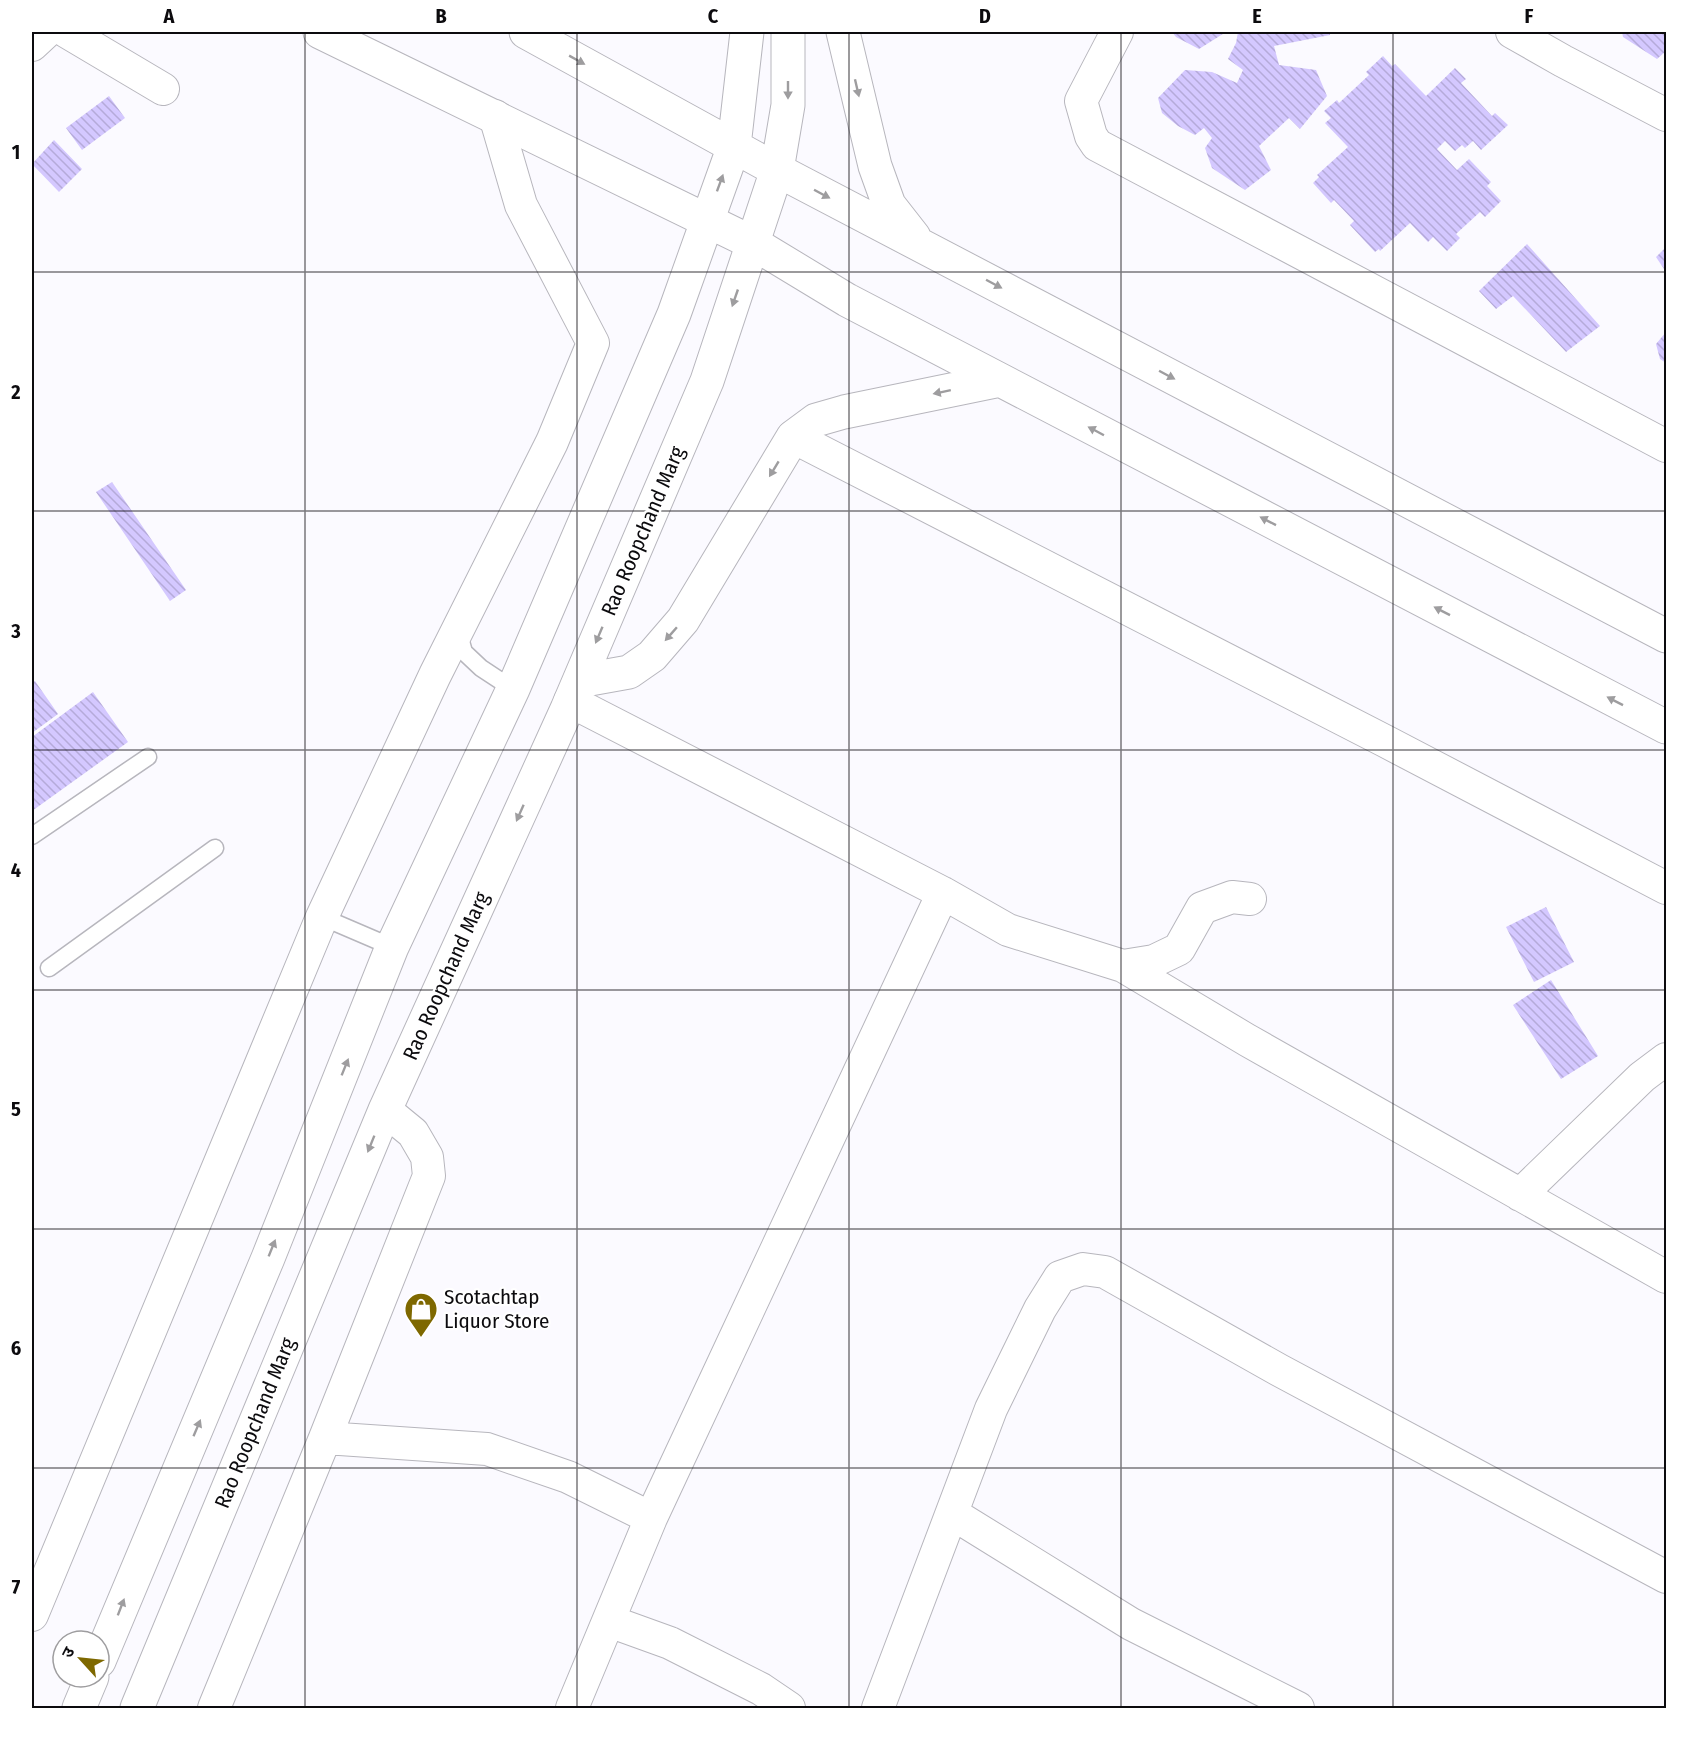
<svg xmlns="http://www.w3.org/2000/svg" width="1698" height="1740" viewBox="0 0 1698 1740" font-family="'Fira Sans Condensed','Noto Sans Devanagari',sans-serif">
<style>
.building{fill:url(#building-back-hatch)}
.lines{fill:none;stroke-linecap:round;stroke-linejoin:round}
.service-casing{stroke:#b7b6bd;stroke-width:19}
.minor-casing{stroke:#b7b6bd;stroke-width:34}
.secondary-casing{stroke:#b7b6bd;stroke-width:35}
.service{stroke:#fff;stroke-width:16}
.minor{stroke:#fff;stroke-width:32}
.secondary{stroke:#fff;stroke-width:33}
.oneway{fill:#9e9d9f}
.grid{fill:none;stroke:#0c0b0e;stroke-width:1.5;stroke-opacity:0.55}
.labels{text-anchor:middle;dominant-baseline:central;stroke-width:4.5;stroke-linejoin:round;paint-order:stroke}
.street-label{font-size:21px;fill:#0c0b0e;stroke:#fff}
.poi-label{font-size:21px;fill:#0c0b0e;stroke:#fff;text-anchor:start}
.neatline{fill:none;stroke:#0c0b0e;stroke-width:2}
.grid-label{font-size:20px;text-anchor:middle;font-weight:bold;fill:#0c0b0e}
</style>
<defs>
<pattern id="building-back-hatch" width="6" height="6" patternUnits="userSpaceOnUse" patternTransform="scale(1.5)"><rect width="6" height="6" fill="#d4c8ff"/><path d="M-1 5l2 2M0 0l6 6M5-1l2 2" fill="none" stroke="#b5aad9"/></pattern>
</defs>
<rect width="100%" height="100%" fill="#fbfaff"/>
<!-- building -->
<path class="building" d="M1172 32H1226L1199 49 1176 37Z
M1238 32H1330V35L1274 46 1279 65 1316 70 1327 96 1300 129 1289 118 1259 146 1271 170 1245 190 1212 168 1205 148 1212 138 1204 128 1195 135 1178 126 1162 113 1158 98 1185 70 1212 72 1237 83 1243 70 1228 59 1236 43Z
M1622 32H1666V54L1665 52 1657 59 1623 37Z
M1383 56 1392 66 1395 64 1426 96 1455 68 1466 79 1461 83 1492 116 1495 113 1508 125 1481 150 1473 141 1465 148 1462 145 1455 151 1445 141 1437 149 1457 170 1469 159 1491 182 1487 186 1501 201 1485 217 1480 212 1456 234 1460 238 1447 251 1433 237 1428 242 1410 223 1380 251 1379 249 1375 252 1350 225 1354 221 1334 200 1331 203 1313 183 1319 177 1317 175 1348 147 1325 123 1331 118 1324 111 1337 100 1339 103 1369 75 1366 72Z
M109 96 125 118 82 150 66 128Z
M54 140 82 169 59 192 32 164Z
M1527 244 1600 326 1566 352 1513 296 1496 309 1479 291Z
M1666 247V272L1656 257Z
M1666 332V363L1660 359 1656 344Z
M112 482 186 590 170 601 96 492Z
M35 681 58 714 32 733V683Z
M93 692 128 742 32 811V737Z
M1546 907 1574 962 1534 982 1506 927Z
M1551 980 1598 1056 1561 1079 1513 1005Z"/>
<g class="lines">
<defs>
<path id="service" d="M458 631 464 652 481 668 513 689
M32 836 148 757
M322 917 392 947
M49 968 215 848"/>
<path id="minor" d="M67 32 163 89
M1117 32 1081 101 1091 136 1097 145 1666 446
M1512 32 1563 61 1666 115
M32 45 46 32
M793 437 1385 741 1666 888
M570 701 943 893 1008 930 1123 966 1154 961 1179 949 1202 908 1232 897 1250 899
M1123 966 1247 1040 1666 1277
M1520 1195 1642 1077 1666 1059
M325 1438 487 1449 568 1477 651 1518
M953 1514 1131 1624 1298 1708
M32 1615 322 917 435 675 552 442 593 343 521 205 495 116
M609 1621 670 1643 761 1689 789 1708
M214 1708 325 1438 429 1176 427 1157 413 1133 385 1110
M572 1708 651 1518 943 893
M878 1708 991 1409 1040 1309 1060 1277 1083 1269 1105 1272 1279 1370 1666 1577"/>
<path id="secondary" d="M320 32 753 243 847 300 1666 727
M526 32 777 170 1666 636
M843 32 875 166 889 205 914 237
M579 681 629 672 652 656 683 620 793 437 816 420 844 412 1000 380
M99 1661 268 1258 392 947 513 689 674 314 734 146 747 32
M79 1708 92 1677
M137 1708 385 1110 567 709 707 381 777 170 788 105V32"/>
</defs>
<!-- service casing -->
<use href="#service" class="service-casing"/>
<!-- minor casing -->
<use href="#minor" class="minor-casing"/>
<!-- secondary casing -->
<use href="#secondary" class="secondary-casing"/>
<!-- service -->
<use href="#service" class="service"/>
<!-- minor -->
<use href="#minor" class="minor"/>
<!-- secondary -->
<use href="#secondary" class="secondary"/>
</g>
<!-- one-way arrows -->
<defs><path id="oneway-solid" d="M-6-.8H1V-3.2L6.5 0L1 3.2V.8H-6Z" transform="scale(1.5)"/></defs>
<g class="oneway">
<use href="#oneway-solid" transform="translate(577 60) rotate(29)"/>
<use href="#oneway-solid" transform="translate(857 88) rotate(77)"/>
<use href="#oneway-solid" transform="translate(788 90) rotate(90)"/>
<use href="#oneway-solid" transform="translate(720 183) rotate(-70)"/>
<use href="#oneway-solid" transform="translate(822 194) rotate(28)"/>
<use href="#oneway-solid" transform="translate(994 284) rotate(28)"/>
<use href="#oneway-solid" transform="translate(735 298) rotate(109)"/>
<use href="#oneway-solid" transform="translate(1167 375) rotate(28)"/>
<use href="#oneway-solid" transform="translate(942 392) rotate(168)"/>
<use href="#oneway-solid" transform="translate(1096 431) rotate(-152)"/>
<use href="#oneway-solid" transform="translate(774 469) rotate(121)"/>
<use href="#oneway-solid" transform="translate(1268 521) rotate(-153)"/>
<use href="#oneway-solid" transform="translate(1442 611) rotate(-153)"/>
<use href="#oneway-solid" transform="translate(671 634) rotate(131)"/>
<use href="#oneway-solid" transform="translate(599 635) rotate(113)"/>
<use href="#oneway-solid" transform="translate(1615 701) rotate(-153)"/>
<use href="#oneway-solid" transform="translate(520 813) rotate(114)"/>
<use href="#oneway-solid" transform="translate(345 1067) rotate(-68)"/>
<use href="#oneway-solid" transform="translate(371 1144) rotate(112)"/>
<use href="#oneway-solid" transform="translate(272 1248) rotate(-68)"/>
<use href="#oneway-solid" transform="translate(197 1428) rotate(-67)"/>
<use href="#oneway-solid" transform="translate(121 1607) rotate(-69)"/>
</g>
<!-- grid -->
<path class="grid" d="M305 32V1708M577 32V1708M849 32V1708M1121 32V1708M1393 32V1708M32 272H1666M32 511H1666M32 750H1666M32 990H1666M32 1229H1666M32 1468H1666"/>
<!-- icons -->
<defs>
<symbol id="shop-pin" viewBox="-11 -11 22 30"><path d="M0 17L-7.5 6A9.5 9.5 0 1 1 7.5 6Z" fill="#7e6800" stroke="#fff"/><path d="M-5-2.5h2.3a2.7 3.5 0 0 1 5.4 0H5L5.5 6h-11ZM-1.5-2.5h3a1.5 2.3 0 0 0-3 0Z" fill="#fff"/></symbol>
</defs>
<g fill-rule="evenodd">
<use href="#shop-pin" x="402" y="1290" width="38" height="52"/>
</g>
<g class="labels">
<!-- street labels -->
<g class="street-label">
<text transform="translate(643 531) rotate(-67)">Rao Roopchand Marg</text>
<text transform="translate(446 976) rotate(-66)">Rao Roopchand Marg</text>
<text transform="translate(255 1423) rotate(-68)">Rao Roopchand Marg</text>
</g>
<!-- poi labels -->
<g class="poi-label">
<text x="444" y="1297">Scotachtap<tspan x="444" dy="24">Liquor Store</tspan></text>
</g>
</g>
<!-- border -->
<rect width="1698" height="1740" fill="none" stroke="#ffffff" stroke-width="66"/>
<!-- north arrow -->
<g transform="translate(81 1659) rotate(297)"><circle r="28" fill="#ffffff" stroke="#9e9d9f" stroke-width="1.5"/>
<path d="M0-4.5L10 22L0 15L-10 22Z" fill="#7e6800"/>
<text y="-9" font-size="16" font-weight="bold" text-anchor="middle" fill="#0c0b0e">उ</text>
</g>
<rect x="33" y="33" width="1632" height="1674" class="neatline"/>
<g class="grid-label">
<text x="169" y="23">A</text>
<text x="441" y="23">B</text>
<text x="713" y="23">C</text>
<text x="985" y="23">D</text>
<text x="1257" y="23">E</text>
<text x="1529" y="23">F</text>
<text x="16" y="159">1</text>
<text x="16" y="399">2</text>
<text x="16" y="638">3</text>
<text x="16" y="877">4</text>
<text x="16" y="1116">5</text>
<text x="16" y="1355">6</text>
<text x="16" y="1594">7</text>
</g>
</svg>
